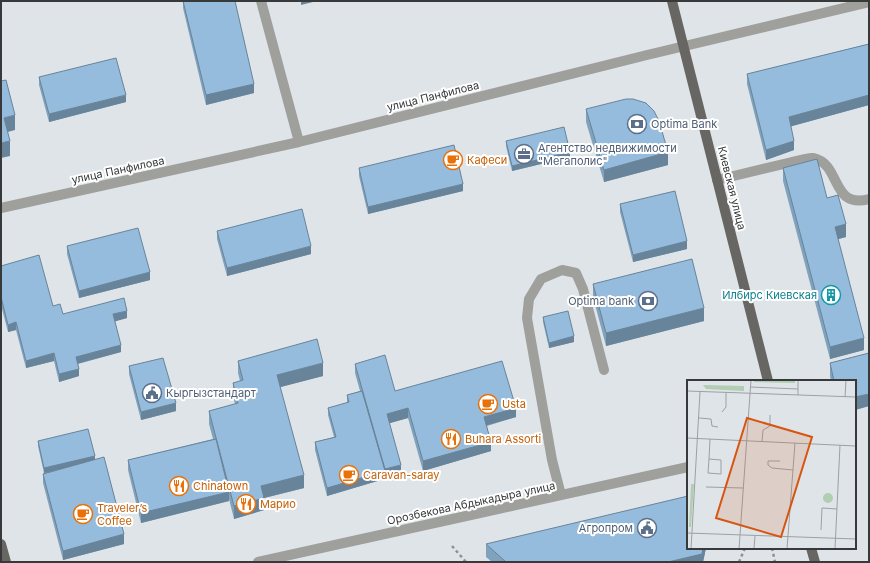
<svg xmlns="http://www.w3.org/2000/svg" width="870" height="563" viewBox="0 0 870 563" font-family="Inter,sans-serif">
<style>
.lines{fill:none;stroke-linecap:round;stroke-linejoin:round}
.path{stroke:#8e9194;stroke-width:2.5;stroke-dasharray:3 3;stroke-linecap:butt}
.minor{stroke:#9f9f9c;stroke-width:10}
.major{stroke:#686662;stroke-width:10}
.wall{fill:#80a2bd}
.shaded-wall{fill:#68849a}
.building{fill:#95bcdc;stroke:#68849a}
.labels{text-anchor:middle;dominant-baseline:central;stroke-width:4;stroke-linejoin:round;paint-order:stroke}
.street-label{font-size:11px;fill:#37393b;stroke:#fff}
.service-label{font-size:11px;fill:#4e5e75;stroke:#fff;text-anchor:start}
.food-label{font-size:11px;fill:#c56008;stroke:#fff;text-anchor:start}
.culture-label{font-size:11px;fill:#0d838f;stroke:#fff;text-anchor:end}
.inset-road{fill:none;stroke:#9ca0a3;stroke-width:1}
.view{fill:#d65611;fill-opacity:0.15;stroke:#d65611;stroke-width:2}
.inset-edge{fill:none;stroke:#37393b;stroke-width:2}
</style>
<rect width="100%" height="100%" fill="#dfe4e8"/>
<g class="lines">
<!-- path -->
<path class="path" d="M452 546 466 562
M772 548 775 562
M739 562 745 548"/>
<!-- minor -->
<path class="minor" d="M261 1 299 142
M717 180C742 174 767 168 792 162 798 161 808 157 813 158 842 164 830 209 869 199
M1 208 299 142 647 55 869 2
M561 495 552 460 527 318 529 299 541 279 562 270 576 273 583 289 604 370
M258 562C401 530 545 499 688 467"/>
<!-- major -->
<path class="major" d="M672 1 768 381
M1 544 6 562
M811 548 815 562"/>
</g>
<!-- wall -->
<path class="wall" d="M183 1H235L254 93 206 105 183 8Z
M869 44V105L791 126 794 150 766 160 747 84V74Z
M39 77 126 102 49 122 39 85Z
M586 109 668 165 604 182 586 122Z
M506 141 570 157 512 171 506 146Z
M359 168 463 191 368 214 359 176Z
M783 168 827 198 846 237 838 239 864 350 830 359 783 181Z
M620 204 687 249 633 262 620 212Z
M868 213H869V226L868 223Z
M217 231 311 254 227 276 217 239Z
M67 246 150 280 79 298 67 254Z
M1 266 63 314 127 318 115 321 121 352 78 364 79 376 59 382 54 361 26 368 16 330 8 332 1 305Z
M593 284 704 321 606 346 593 297Z
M543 317 574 342 549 348 543 322Z
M869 353V406L855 410V381H831L830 376V363Z
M238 361 323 376 280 387 304 488 264 498V510L234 519 229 499V501L141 523 128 470V460L213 439 209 424V411L235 404 233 396V383L240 381 238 373Z
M355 364 395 391 516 417 487 426 491 451 423 471 408 418 389 423 401 474 327 496 315 450V442L334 437 328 415V408L347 403V395L360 391 355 373Z
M129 366 176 411 141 420 129 374Z
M38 441 95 460 124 544 63 560 43 483V474L44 473 38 446Z
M486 544 688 548H706L703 562H492L486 557Z"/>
<!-- shaded-wall -->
<path class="shaded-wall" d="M301 1H317L301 5Z
M254 84V93L206 105V95Z
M126 95V102L49 122V114Z
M869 95V105L789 127V117Z
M15 115V130L4 133V118Z
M10 141V156L1 158V143Z
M794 141V150L766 160V150Z
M570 152V157L512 171V166Z
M668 152V165L604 182V170Z
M463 184V191L368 214V207Z
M846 224V237L835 240V227Z
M687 241V249L633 262V255Z
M311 246V254L227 276V268Z
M150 272V280L79 298V291Z
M704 308V321L606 346V333Z
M127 311V318L113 322V314Z
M16 322V330L8 332V325Z
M574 336V342L549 348V343Z
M864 338V350L830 359V347Z
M121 345V352L76 364V357Z
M54 353V361L26 368V361Z
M323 363V376L277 388V375Z
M79 369V376L59 382V374Z
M869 394V406L855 410V397Z
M176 403V411L141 420V412Z
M408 408V418L387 424V414Z
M516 408V417L484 426V417Z
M491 442V451L423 471V461Z
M95 456V461L44 473V468Z
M401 465V474L327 496V488L385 471V469Z
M304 475V488L264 498V510L234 519V506L261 486Z
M229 492V501L141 523V513Z
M124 534V544L63 560V551Z
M703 548H706L703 562H668Z"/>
<!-- building -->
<path class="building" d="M183 1H235L254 84 206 95Z
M869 44V95L789 117 794 141 766 150 747 74Z
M116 58 126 95 49 114 39 77Z
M6 80 15 115 4 118 10 141 1 143V81Z
M626 99H633L646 103 654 111 659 121 668 152 604 170 586 109Z
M564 127 570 152 512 166 506 141Z
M454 145 463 184 368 207 359 168Z
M817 159 827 198 838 195 846 224 835 227 864 338 830 347 783 168Z
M675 191 687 241 633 255 620 204Z
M302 209 311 246 227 268 217 231Z
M138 228 150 272 79 291 67 246Z
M39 255 53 306 60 304 63 314 124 298 127 311 113 314 121 345 76 357 79 369 59 374 54 353 26 361 16 322 8 325 1 297V266Z
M692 259 704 308 606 333 593 284Z
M568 311 574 336 549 343 543 317Z
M317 339 323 363 277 375 304 475 261 486 264 498 234 506 209 411 238 403 233 383 243 380 238 361Z
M869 353V394L855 397V381H834L830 363Z
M385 355 395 391 502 361 516 408 484 417 491 442 423 461 408 408 387 414 401 465 385 469 355 364Z
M163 358 176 403 141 412 129 366Z
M362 391 385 471 327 488 315 442 336 437 328 408 349 402 347 395Z
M88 429 95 456 44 468 38 441Z
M216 439 229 492 141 513 128 460Z
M104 457 124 534 63 551 43 474Z
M688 496V548H703L702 554 668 562H506L486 544Z"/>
<!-- icons -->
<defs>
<symbol id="bank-ring" viewBox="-11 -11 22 22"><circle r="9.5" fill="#fff" stroke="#5c6f8a" stroke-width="1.5"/><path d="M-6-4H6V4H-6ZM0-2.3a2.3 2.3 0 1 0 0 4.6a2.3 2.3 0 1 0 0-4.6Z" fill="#5c6f8a"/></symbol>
<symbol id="office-ring" viewBox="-11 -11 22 22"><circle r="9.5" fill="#fff" stroke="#5c6f8a" stroke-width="1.5"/><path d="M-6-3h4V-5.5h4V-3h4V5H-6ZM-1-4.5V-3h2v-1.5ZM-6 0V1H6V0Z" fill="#5c6f8a"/></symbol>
<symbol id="cafe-ring" viewBox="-11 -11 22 22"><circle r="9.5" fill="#fff" stroke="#e8710a" stroke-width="1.5"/><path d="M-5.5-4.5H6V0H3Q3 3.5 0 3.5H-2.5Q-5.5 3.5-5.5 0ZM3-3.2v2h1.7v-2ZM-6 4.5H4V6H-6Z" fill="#e8710a"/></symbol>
<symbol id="building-ring" viewBox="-11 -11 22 22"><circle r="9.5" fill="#fff" stroke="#0f9aa8" stroke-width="1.5"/><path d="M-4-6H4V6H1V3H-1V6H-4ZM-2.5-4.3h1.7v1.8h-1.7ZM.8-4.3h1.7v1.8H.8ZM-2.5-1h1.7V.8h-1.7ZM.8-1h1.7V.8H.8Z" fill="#0f9aa8"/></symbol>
<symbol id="civic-ring" viewBox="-11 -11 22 22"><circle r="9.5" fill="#fff" stroke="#5c6f8a" stroke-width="1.5"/><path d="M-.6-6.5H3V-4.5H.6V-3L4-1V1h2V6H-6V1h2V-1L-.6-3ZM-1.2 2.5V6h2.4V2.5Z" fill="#5c6f8a"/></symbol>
<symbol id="restaurant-ring" viewBox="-11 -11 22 22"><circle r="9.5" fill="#fff" stroke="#e8710a" stroke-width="1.5"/><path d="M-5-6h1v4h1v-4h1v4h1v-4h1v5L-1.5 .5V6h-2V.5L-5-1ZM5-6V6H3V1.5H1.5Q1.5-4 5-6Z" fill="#e8710a"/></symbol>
</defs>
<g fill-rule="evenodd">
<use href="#bank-ring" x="626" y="113" width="22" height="22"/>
<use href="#office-ring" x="513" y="143" width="22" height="22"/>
<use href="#cafe-ring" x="442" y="149" width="22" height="22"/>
<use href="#building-ring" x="820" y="284" width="22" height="22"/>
<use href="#bank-ring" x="637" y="290" width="22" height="22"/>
<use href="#civic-ring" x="141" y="382" width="22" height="22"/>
<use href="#cafe-ring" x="477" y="393" width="22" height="22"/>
<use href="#restaurant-ring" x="440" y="428" width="22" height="22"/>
<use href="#cafe-ring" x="338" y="464" width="22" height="22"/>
<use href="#restaurant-ring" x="168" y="475" width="22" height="22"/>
<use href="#restaurant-ring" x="235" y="493" width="22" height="22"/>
<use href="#cafe-ring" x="72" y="503" width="22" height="22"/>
<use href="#civic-ring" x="636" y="517" width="22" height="22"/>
</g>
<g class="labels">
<!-- street labels -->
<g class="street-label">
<text transform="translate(433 96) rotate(-14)">улица Панфилова</text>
<text transform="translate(118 170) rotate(-12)">улица Панфилова</text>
<text transform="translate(732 188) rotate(76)">Киевская улица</text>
<text transform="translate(471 503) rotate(-12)">Орозбекова Абдыкадыра улица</text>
</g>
<!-- service labels -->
<g class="service-label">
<text x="651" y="124">Optima Bank</text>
<text x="538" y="148">Агентство недвижимости<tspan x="538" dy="13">"Мегаполис"</tspan></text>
<text x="634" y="301" text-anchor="end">Optima bank</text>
<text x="166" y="393">Кыргызстандарт</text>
<text x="633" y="528" text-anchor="end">Агропром</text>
</g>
<!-- food labels -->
<g class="food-label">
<text x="467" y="160">Кафеси</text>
<text x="502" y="404">Usta</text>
<text x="465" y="439">Buhara Assorti</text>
<text x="363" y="475">Caravan-saray</text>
<text x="193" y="486">Chinatown</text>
<text x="260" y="504">Марио</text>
<text x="97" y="508">Traveler’s<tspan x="97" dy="13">Coffee</tspan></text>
</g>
<!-- culture labels -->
<g class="culture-label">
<text x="817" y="295">Илбирс Киевская</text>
</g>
</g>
<!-- overview -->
<g transform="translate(687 380)">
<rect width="169" height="169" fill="#dfe4e8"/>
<path d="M67 0H108V3L67 2ZM16 5 57 6V11L19 9ZM4 104H7L4 147H2ZM136 118a5 5 0 1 1 10 0a5 5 0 1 1-10 0Z" fill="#b1cdb2"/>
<path class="inset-road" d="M63 7 111 9M0 11 169 17M111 15V0M158 17 159 0M0 29V44M35 32 39 27V13M12 38 24 39 25 46 31 47M0 58 169 66M75 62 76 50 83 46V35M22 79 34 80V94L21 93 22 79 23 59M93 81H81V85L85 88 106 90M19 107 56 108M134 150 135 128 150 129M0 153 169 159M67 168 68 156M4 169 13 12M21 169H34M52 169 64 0M100 169 108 63M148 169 153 65"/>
<path class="view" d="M60 38 125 57 94 157 29 138Z"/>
<rect width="169" height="169" class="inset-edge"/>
</g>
<!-- border -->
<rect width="870" height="563" fill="none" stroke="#37393b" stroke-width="4"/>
</svg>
